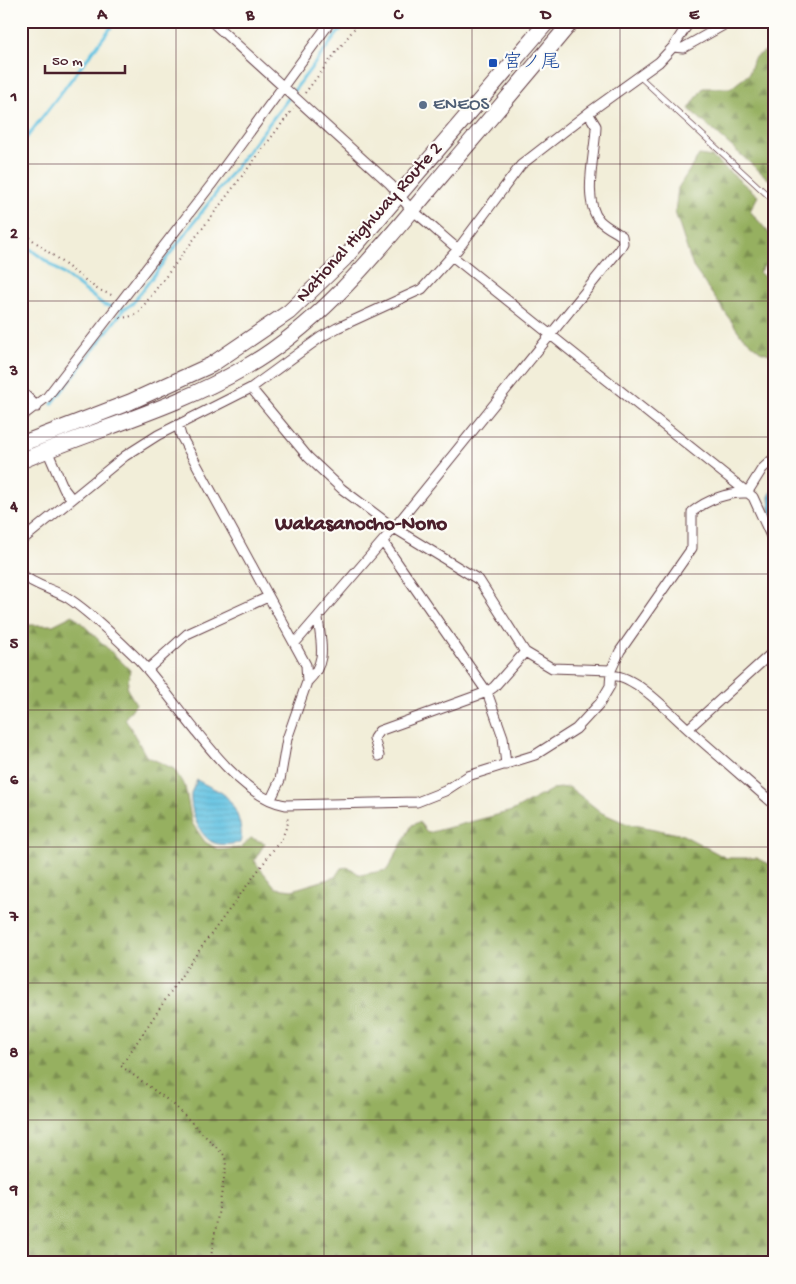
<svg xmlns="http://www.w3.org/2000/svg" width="796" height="1284" viewBox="0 0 796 1284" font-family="'Gochi Hand','Klee One',sans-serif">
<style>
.forest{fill:url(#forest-firs);stroke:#706846}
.water{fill:url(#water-rules);stroke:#577186}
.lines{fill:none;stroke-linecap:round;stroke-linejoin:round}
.stream{stroke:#64c3e2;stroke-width:3}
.lane-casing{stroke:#633e45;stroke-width:6}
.street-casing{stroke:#633e45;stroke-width:11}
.highway-casing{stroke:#633e45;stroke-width:17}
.path{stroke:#633e45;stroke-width:2;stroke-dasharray:1 4;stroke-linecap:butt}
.lane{stroke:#fff;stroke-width:4.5}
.street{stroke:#fff;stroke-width:9}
.highway{stroke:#fff;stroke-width:15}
.grid{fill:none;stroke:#4a1f2b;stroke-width:1;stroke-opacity:0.55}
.transit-dot{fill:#1a4fb4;stroke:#fdfcf7;stroke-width:2}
.service-dot{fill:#5c6f8a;stroke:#fdfcf7;stroke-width:2}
.labels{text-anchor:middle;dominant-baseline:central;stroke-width:4.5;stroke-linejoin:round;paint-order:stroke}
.transit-label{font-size:19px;fill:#164399;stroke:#fdfcf7;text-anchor:start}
.service-label{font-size:19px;fill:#4e5e75;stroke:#fdfcf7;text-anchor:start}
.street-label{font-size:19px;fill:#4a1f2b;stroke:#fdfcf7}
.quarter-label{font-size:21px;font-weight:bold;fill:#4a1f2b;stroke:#fdfcf7}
.neatline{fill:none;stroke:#4a1f2b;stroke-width:2}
.grid-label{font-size:16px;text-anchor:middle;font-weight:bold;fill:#4a1f2b}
</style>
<defs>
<pattern id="forest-firs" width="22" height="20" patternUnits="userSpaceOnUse" patternTransform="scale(1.25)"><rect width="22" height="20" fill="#96b061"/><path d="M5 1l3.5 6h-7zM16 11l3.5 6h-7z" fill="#7c8f50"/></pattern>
<pattern id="water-rules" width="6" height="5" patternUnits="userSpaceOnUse" patternTransform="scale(1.25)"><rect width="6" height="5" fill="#64c3e2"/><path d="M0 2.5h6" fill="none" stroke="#58a7c2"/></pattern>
</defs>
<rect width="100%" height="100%" fill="#fdfcf7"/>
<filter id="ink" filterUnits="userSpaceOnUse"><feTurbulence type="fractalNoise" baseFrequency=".02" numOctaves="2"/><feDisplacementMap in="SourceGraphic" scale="10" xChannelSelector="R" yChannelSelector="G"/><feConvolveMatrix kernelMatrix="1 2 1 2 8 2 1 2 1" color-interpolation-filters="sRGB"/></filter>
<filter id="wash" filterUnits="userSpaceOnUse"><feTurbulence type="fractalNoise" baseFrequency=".0096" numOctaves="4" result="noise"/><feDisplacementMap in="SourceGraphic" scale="20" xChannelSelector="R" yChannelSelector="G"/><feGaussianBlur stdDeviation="1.12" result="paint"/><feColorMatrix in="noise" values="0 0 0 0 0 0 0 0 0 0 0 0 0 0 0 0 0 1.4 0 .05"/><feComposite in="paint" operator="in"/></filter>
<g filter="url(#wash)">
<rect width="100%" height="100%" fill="#f2eed9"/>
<!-- forest -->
<path class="forest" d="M775 45V185L689 109 703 88H731L749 74 754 58Z
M699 155 712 157 758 196 750 211 775 240V254L759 272 775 287V356L760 351 741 335 693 267 675 212 678 188Z
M73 615 130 670 127 689 136 704 125 718 146 756 174 769 185 787 192 823 205 842 219 850 240 848 251 838 265 843 254 861 276 888 292 890 335 877 341 868 349 867 360 875 387 870 412 825 419 822 428 833 512 811 553 789 569 787 602 813 625 823 683 835 726 858H757L775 867V1263H21V621L23 625H53Z"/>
<!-- water -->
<path class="water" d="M775 485V537L770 527 772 525 769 497Z
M197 780C205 785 214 788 222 793 234 801 245 829 240 843 231 844 220 846 212 842 198 834 190 810 191 795 191 791 195 785 197 780Z"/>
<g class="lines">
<!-- stream -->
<path class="stream" d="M21 145 116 21
M21 242 104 305 124 309
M52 404 124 309 132 304 347 21"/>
</g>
</g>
<g filter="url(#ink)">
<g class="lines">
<defs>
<path id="lane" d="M640 77 775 202"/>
<path id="street" d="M211 21 390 184C398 192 405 204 413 211 429 223 443 237 458 249
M673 47 683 48 731 21
M452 256 753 497 775 545
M251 388 308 457 342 489 394 528 479 580 525 652 552 668 611 670
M21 391 37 407
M21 417 47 397 211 185 331 21
M178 425 181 436 306 665 307 682 287 739 280 780 271 799
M47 450 64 489 71 498
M747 493 762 469 775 457
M21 541 125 456 158 435 251 388 321 337 337 328 422 289 458 249 521 165 588 113 659 62 673 47 690 21
M383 542 487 692 503 737 506 765
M21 574C35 586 53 589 68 598 92 614 116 638 137 658 175 696 231 797 286 805L417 802 445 791 468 776 535 755 576 729 600 703 610 686 611 670 620 651 692 548V512C707 500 727 492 747 493
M295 643 394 528 619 250 623 243 622 236C615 231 606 227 600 221 581 201 596 150 596 126L588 113
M148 669 187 634 268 597
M612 676C633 673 672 715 688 729L775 650
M307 682C328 662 321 644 318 618
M688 729 775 805
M379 756 374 738 379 731 487 692 494 687 525 652"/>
<path id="highway" d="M21 444 130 402 211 365 289 312 344 259 548 21
M21 461C95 429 174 409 244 368 318 326 372 258 426 194 475 136 524 79 572 21"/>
</defs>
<!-- lane casing -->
<use href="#lane" class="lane-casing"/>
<!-- street casing -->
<use href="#street" class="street-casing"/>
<!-- highway casing -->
<use href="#highway" class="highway-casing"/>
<!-- path -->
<path class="path" d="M305 93 360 21
M21 231 97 289 114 296
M120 318 129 317 138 313 293 109
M210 1263 226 1166 225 1156 173 1104 121 1066 192 960 282 838 288 823 287 815"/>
<!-- lane -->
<use href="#lane" class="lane"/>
<!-- street -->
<use href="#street" class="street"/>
<!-- highway -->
<use href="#highway" class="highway"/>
</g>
</g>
<!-- grid -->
<path class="grid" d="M176 21V1263M324 21V1263M472 21V1263M620 21V1263M21 164H775M21 301H775M21 437H775M21 574H775M21 710H775M21 847H775M21 983H775M21 1120H775"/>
<!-- markers -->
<rect class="transit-dot" x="488" y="58" width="10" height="10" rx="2.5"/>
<circle class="service-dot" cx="423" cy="105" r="5"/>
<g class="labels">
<!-- transit labels -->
<g class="transit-label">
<text x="503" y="63">宮ノ尾</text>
</g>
<!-- service labels -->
<g class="service-label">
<text x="433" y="105">ENEOS</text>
</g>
<!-- street labels -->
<g class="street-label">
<text transform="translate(370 223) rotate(-48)">National Highway Route 2</text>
</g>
<!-- quarter labels -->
<g class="quarter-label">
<text x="361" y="525">Wakasanocho-Nono</text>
</g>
</g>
<!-- margin -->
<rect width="796" height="1284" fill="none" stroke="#fdfcf7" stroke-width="55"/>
<!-- scale -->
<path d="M45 65v8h80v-8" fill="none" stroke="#4a1f2b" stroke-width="2.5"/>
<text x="52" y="65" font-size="15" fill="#4a1f2b" stroke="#fdfcf7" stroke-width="4" paint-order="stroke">50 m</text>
<rect x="28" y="28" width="740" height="1228" class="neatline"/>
<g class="grid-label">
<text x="102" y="19">A</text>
<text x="250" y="19">B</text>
<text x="398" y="19">C</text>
<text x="546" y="19">D</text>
<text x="694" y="19">E</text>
<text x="14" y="101">1</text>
<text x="14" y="238">2</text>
<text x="14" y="375">3</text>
<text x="14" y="511">4</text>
<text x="14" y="648">5</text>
<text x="14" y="784">6</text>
<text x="14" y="921">7</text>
<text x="14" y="1057">8</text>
<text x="14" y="1194">9</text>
</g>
</svg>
